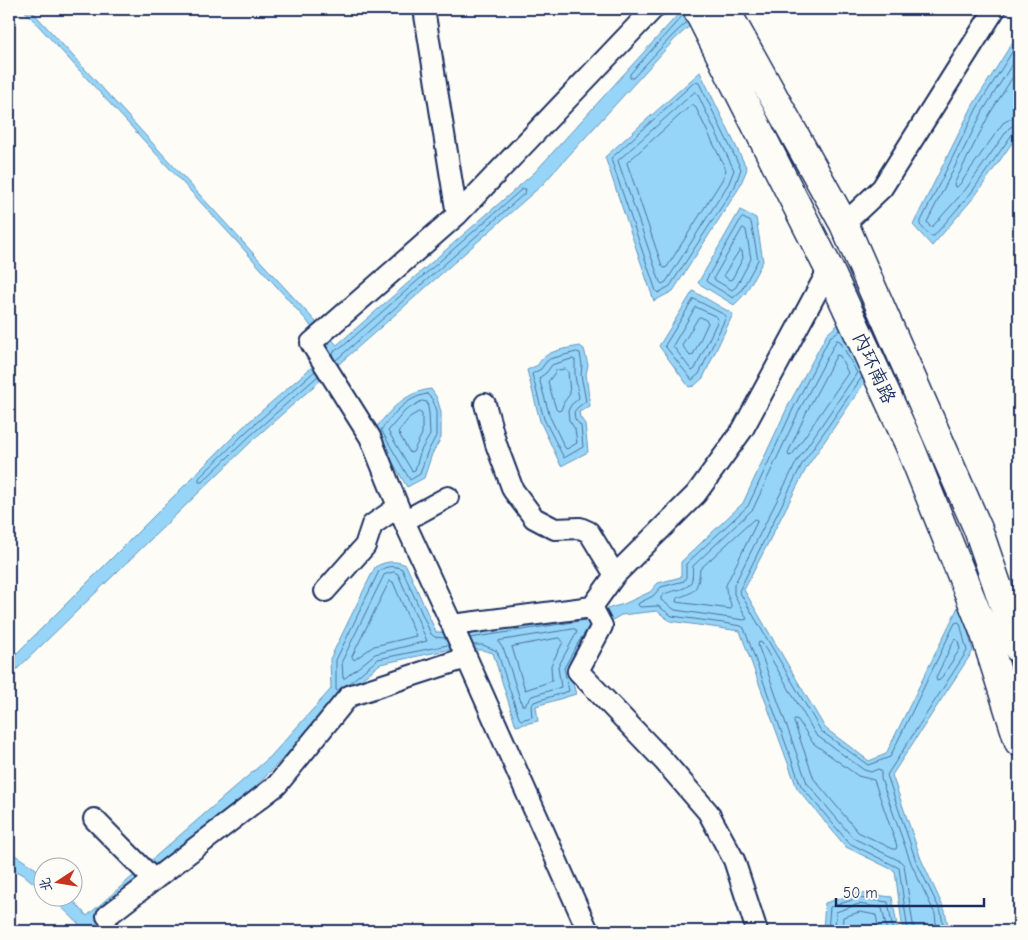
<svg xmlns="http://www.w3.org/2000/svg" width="1028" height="940" viewBox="0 0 1028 940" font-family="'Comic Neue','LXGW WenKai TC',sans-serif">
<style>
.water{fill:#96d5f7;stroke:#6593ba}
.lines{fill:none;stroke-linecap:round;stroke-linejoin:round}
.shore{stroke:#4c719b;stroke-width:1}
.minor-casing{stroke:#1b2f5e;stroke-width:24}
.secondary-casing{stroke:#1b2f5e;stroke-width:31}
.minor{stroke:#fdfcf7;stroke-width:20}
.secondary{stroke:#fdfcf7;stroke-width:28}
.labels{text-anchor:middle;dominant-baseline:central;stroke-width:4;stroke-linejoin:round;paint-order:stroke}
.street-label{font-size:19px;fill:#1b2f5e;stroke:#fdfcf7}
</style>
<rect width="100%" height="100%" fill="#fdfcf7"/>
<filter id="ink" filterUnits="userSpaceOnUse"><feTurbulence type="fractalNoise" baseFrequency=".02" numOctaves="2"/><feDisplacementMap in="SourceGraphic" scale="10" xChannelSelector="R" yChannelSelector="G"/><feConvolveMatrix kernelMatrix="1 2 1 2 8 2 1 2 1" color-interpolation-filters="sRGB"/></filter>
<g filter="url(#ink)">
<!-- water -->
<path class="water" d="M23 9H30L337 345 534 173 683 9H709L675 39 542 185 255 438 9 677V661L242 428 329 352 307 321 239 244Z
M1019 32V133L975 196 932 246 913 225 973 105Z
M700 72 747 169 739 188 673 291 654 301 605 157Z
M740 210 756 218 763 261 745 294 734 305 698 283Z
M693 291 733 314 703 378 694 386 689 387 659 346Z
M842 321 871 373 807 467 744 590 825 728 869 761 886 754 960 603 973 651 892 775 921 859 945 911 949 931H903L895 871 846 847 797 788 740 631 670 621 657 611 621 615 592 632 569 670 576 694 536 706 538 721 516 726 493 653 482 650H447L380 664 344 694 248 795 161 864 88 931H71L79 924 52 898H71L87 916 271 756 331 689 330 659 375 567C386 561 395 560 406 565L436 632 468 633 581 616 624 604 650 592 658 583 681 577V562L743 503 789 404 827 334Z
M580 346 584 349 588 365 586 374 590 406 579 412 580 417 585 424 588 452 561 466 540 421 527 370 538 365C545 350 565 349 580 346Z
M431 389 437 398 441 412V438L432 454 424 478 407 487 374 430C391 410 403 393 431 389Z
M9 851 42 873V890L24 875 9 867Z
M858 893 892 897 898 931H823L825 903Z"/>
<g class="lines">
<!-- shore -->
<path class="shore" d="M683 15 630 74V78H633L672 36 687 22
M1019 41 977 108 920 223V225L930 236H934L971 193 1013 133 1019 131
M1019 53 983 111 927 222 930 227 933 226 966 189 1009 128 1014 125 1019 124
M1019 67 989 115 954 184 955 187H957L960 184 1003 123 1012 118 1019 117
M695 82 699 83 741 169 735 186 670 286 658 293 656 291 611 159Z
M695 92 697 93 734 170 729 183 666 282 662 284 660 282 618 161Z
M693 104 695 106 726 170 722 180 667 267 664 268 662 266 627 163Z
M743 218 751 222 758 260 741 291 733 298 707 282 706 280 741 219Z
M743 228 746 230 751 259 736 287 732 290 715 280 714 278Z
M740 250 742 251 743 258 732 279 729 280 725 277 724 275Z
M694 299 725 315 726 317 699 374 692 380 665 346Z
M696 307 717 317 718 320 695 369 692 371 673 346Z
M701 317 707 321 708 323 693 355 690 356 682 345 698 318Z
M840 330 830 337 794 407 748 506 686 564V577L684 581 661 587 653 596 639 603 638 605 640 607 658 606 672 616 723 623 741 626 744 628 801 786 849 843 899 868 908 931
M837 340 840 341 857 373 797 461 734 585V594L747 619 744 620 675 610 661 600V597C669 588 689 593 692 579 693 575 692 570 693 566L753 509 800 409Z
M577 352 580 353 582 365 581 375 586 401 577 408 574 412 575 419 581 426 583 447 564 458 544 419 532 374 541 369 546 362 550 359Z
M837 355 840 356 848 373 792 455 789 456 788 453 806 413Z
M332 356 335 350 341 348 522 189H526L525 193 335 361
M572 359 575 360V376L579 398 571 405 568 411 569 420 575 429 577 443 567 449 565 448 550 417 539 378 546 373 552 365Z
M565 369 568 371 570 394 564 402 561 410 558 411 556 409 548 382 556 371Z
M315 371 246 432 199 478V482H202L251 435 318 376
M862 377 802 464 739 591 821 731 868 765 890 757 955 623 958 622 960 623 967 651 887 775 916 861 941 912 944 931
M427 394 433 400 436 412V436L427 453 420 474 410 480 381 430C392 415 407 397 427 394Z
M422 401 427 402 429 413 430 435 421 450 415 470 412 471 388 431 405 411Z
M419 412 422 414V434L413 452 410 453 398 432 410 417Z
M756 519 757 522 726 585C725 595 732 601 731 609L676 602 677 598C696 592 698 589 700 569L753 520Z
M394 572 398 574 427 641 375 654 345 678H343L342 661 384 575Z
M390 581 393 582 416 636 374 646 354 660 352 657Z
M575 629 577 632 558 667 561 687 532 696 525 705H522L504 650 499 643V641Z
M470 638 586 620
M560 638 563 642 551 665 552 681 525 690 512 647Z
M955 639 958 641 960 649 940 680 937 681 936 678Z
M473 645H483L497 651 519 718 521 720 532 717 531 706 534 702 569 691 564 668 578 643 588 628
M347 685 378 659 448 645
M338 691 336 690V660L379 571C386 566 394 565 402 569L431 634 435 637 445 638
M795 719 798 720 813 743 858 776 874 780 897 846 896 849H893L858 832 814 779 794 722Z
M828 931 830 907 858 898 888 902 893 931
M835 931 836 912 859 904 882 908 887 931
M842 931 843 917 860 912 876 915 879 931
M914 931 904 865 900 861 853 838 807 783 758 645 759 642 762 643 816 735 864 770 871 772 878 769 881 771V779L911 863 935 914 937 931"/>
<defs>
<path id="minor" d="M424 9 457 215
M653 9 457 215 311 343 370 437 404 521 452 625 592 607 615 575 696 494 743 429 829 269
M844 224 882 188 995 9
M485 404 496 444 513 490 534 518 555 529 580 528 589 532 615 575
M404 521 448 497
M325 591 365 546 372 525 398 507
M592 607 602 626 578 671 664 761 708 812 734 860 757 931
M452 625 588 931
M94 819 154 880
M107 916 277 785 349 696 466 658"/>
<path id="secondary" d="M697 9 829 269 909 444 984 631 1019 742
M725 9 844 224 978 529 1019 649"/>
</defs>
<!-- minor casing -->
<use href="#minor" class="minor-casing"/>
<!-- secondary casing -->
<use href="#secondary" class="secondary-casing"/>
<!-- minor -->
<use href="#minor" class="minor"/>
<!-- secondary -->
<use href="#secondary" class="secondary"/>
</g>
</g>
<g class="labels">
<!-- street labels -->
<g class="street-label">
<text transform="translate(874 368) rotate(65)">内环南路</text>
</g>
</g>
<!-- margin -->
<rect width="1028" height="940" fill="none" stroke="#fdfcf7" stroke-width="30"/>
<rect x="15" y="15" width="998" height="910" fill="none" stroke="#1b2f5e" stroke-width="2" filter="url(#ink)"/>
<!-- north arrow -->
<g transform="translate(58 882) rotate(258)"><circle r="24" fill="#fdfcf7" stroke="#a3aaba"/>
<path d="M0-4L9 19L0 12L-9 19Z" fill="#c8321e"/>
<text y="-8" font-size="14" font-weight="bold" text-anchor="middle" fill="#1b2f5e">北</text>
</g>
<!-- scale -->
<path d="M836 898v8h148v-8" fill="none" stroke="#1b2f5e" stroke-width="2.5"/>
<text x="843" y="898" font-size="15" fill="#1b2f5e" stroke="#fdfcf7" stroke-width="4" paint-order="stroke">50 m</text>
</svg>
